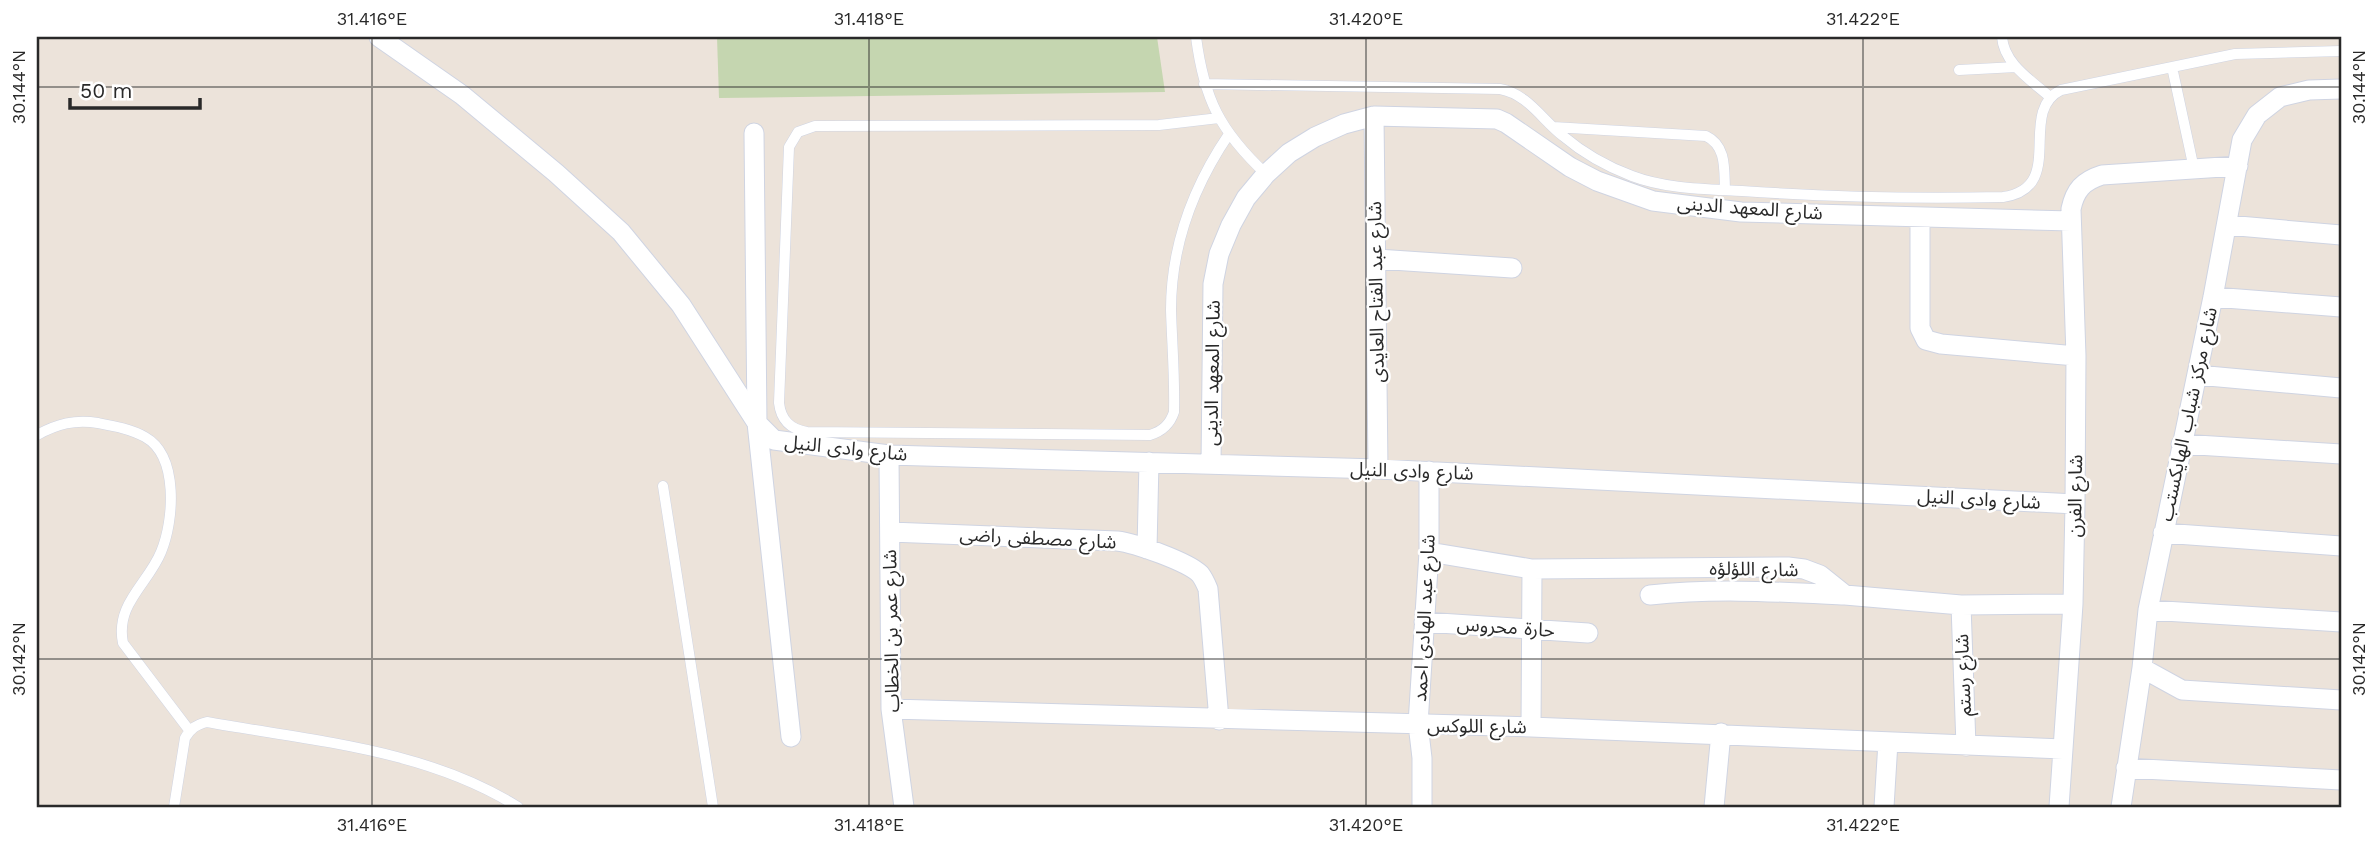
<svg xmlns="http://www.w3.org/2000/svg" width="2378" height="844" viewBox="0 0 2378 844" font-family="'Work Sans','Noto Sans Arabic',sans-serif">
<style>
.cemetery{fill:#c5d6b0}
.lines{fill:none;stroke-linecap:round;stroke-linejoin:round}
.lane-casing{stroke:#cfd4e2;stroke-width:11}
.street-casing{stroke:#cfd4e2;stroke-width:21}
.lane{stroke:#fff;stroke-width:10}
.street{stroke:#fff;stroke-width:19}
.ticks{fill:none;stroke:#292929;stroke-width:2;stroke-opacity:0.45}
.labels{text-anchor:middle;dominant-baseline:central;stroke-width:5;stroke-linejoin:round;paint-order:stroke}
.street-label{font-size:19px;fill:#292929;stroke:#fff}
.neatline{fill:none;stroke:#292929;stroke-width:2.5}
.ticks-label{font-size:18px;text-anchor:middle;fill:#292929}
</style>
<rect width="100%" height="100%" fill="#ece3da"/>
<!-- cemetery -->
<path class="cemetery" d="M717 37H1157L1165 92 719 98Z"/>
<g class="lines">
<defs>
<path id="lane" d="M1196 37C1204 99 1220 131 1266 174
M2002 37C2004 64 2031 80 2050 97
M2172 67 2194 169
M1959 70 2016 67
M1204 84 1500 89C1528 94 1542 120 1563 136 1583 153 1608 167 1632 176 1666 189 1706 189 1742 191 1829 197 1916 199 2003 197 2068 188 2016 112 2061 90L2235 54 2341 51
M1219 118 1159 125 815 126 798 132 789 147 779 403C781 420 790 429 807 432L1150 435C1163 431 1170 424 1174 412 1175 378 1172 344 1171 310 1171 245 1193 187 1229 134
M1553 127 1706 136C1727 146 1724 170 1725 190
M37 435C57 424 75 419 98 423 114 426 131 429 145 437 179 456 174 521 161 552 148 584 115 604 123 643L189 730
M663 486 713 807
M174 807 185 738C191 728 196 725 207 722 312 741 426 749 518 807"/>
<path id="street" d="M379 37 462 95 556 173 621 232 681 305 757 423 791 737
M1374 116 1378 469
M754 133 757 423 774 440 889 455 1378 469 2075 504
M1920 217V328L1926 340 1941 344 2076 356
M2227 225 2341 235
M1377 259 1512 268
M2213 297 2341 307
M2197 375 2341 388
M2181 444 2341 454
M889 455 891 709 904 807
M1211 464 1213 284 1219 254 1231 225 1246 198 1266 174 1289 153 1315 137 1344 124 1374 116 1497 119 1506 123 1570 167 1597 181 1653 201 1741 212 2071 221
M890 532 1117 541C1135 543 1188 562 1200 574 1204 579 1206 584 1208 589L1219 720
M2163 533 2341 546
M1147 549 1149 462
M1429 552 1532 569 1788 567 1804 569 1820 575 1845 595 1961 605 2073 604
M1650 595C1715 588 1779 592 1845 595
M1961 605 1966 746
M2148 610 2341 622
M1424 622 1588 633
M2142 668 2182 690 2341 700
M891 709 1531 727 2063 749
M1531 727 1532 569
M2126 768 2341 780
M1422 807V758L1418 724 1429 552V471
M1714 807 1721 733
M1884 807 1888 742
M2059 807 2073 604 2075 504 2076 356 2071 209C2075 190 2083 181 2102 175L2238 166
M2121 807 2142 668 2148 610 2213 297 2242 140 2257 115 2280 97 2309 90 2341 89"/>
</defs>
<!-- lane casing -->
<use href="#lane" class="lane-casing"/>
<!-- street casing -->
<use href="#street" class="street-casing"/>
<!-- lane -->
<use href="#lane" class="lane"/>
<!-- street -->
<use href="#street" class="street"/>
</g>
<!-- ticks -->
<path class="ticks" d="M372 37V807M869 37V807M1366 37V807M1863 37V807M37 87H2341M37 659H2341"/>
<g class="labels">
<!-- street labels -->
<g class="street-label">
<text transform="translate(1750 208) rotate(4)">شارع المعهد الدينى</text>
<text transform="translate(1376 292) rotate(-91)">شارع عبد الفتاح العايدى</text>
<text transform="translate(1212 373) rotate(-89)">شارع المعهد الدينى</text>
<text transform="translate(2188 414) rotate(-78)">شارع مركز شباب الهايكستب</text>
<text transform="translate(846 448) rotate(6)">شارع وادى النيل</text>
<text transform="translate(1412 471) rotate(2)">شارع وادى النيل</text>
<text transform="translate(2075 496) rotate(-89)">شارع الفرن</text>
<text transform="translate(1979 499) rotate(3)">شارع وادى النيل</text>
<text transform="translate(1038 538) rotate(3)">شارع مصطفى راضى</text>
<text transform="translate(1754 569) rotate(1)">شارع اللؤلؤه</text>
<text transform="translate(1424 618) rotate(-87)">شارع عبد الهادى احمد</text>
<text transform="translate(1506 627) rotate(4)">حارة محروس</text>
<text transform="translate(891 631) rotate(-91)">شارع عمر بن الخطاب</text>
<text transform="translate(1963 675) rotate(-92)">شارع رستم</text>
<text transform="translate(1477 726) rotate(1)">شارع اللوكس</text>
</g>
</g>
<!-- border -->
<rect width="2378" height="844" fill="none" stroke="#ffffff" stroke-width="77"/>
<!-- scale -->
<path d="M70 98v10h130v-10" fill="none" stroke="#292929" stroke-width="3.5"/>
<text x="80" y="98" font-size="21" fill="#292929" stroke="#ffffff" stroke-width="5" paint-order="stroke">50 m</text>
<rect x="38" y="38" width="2302" height="768" class="neatline"/>
<g class="ticks-label">
<text x="372" y="25">31.416°E</text>
<text x="869" y="25">31.418°E</text>
<text x="1366" y="25">31.420°E</text>
<text x="1863" y="25">31.422°E</text>
<text transform="translate(19 87) rotate(-90)" y="6">30.144°N</text>
<text transform="translate(2359 87) rotate(-90)" y="6">30.144°N</text>
<text transform="translate(19 659) rotate(-90)" y="6">30.142°N</text>
<text transform="translate(2359 659) rotate(-90)" y="6">30.142°N</text>
<text x="372" y="831">31.416°E</text>
<text x="869" y="831">31.418°E</text>
<text x="1366" y="831">31.420°E</text>
<text x="1863" y="831">31.422°E</text>
</g>
</svg>
